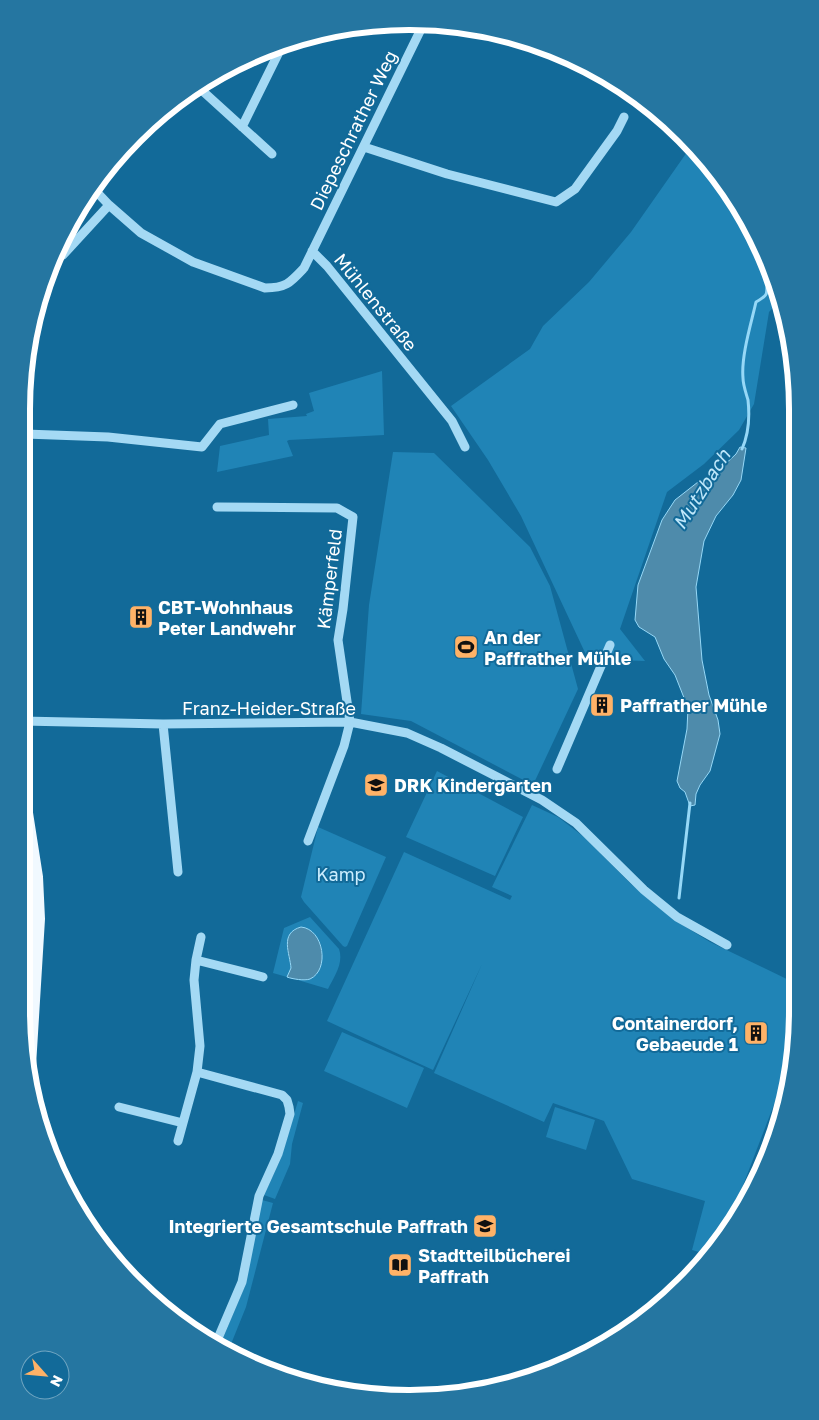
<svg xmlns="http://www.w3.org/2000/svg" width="819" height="1420" viewBox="0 0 819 1420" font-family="'Golos Text',sans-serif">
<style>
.green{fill:#2084b6}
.water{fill:#4e8bab;stroke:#96d8f7}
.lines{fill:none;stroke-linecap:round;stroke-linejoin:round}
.stream{stroke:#96d8f7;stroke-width:3}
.minor{stroke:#a4d9f4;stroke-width:9}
.major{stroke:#f1f9ff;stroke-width:12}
.labels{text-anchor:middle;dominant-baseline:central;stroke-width:4;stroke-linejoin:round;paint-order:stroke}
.street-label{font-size:18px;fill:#fff;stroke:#126a99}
.poi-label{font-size:18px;font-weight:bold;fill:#fff;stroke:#126a99;text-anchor:start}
.park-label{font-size:18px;fill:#ccedfe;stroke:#126a99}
.water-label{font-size:19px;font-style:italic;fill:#c0e8fb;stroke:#126a99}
.rim{fill:none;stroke:#fff;stroke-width:6}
</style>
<rect width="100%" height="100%" fill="#126a99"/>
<!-- green -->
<path class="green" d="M692 145 746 215 777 285 780 300 769 312 754 404 739 430 704 464 667 492 620 629 645 661 588 659 521 516 488 460 451 406 530 349 543 326 589 282 631 232Z
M382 371 384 435 289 440 287 441 293 456 217 472 220 446 269 435 268 419 307 416 306 414 314 411 309 393Z
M393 452 434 453 530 547 550 586 578 689 533 785 411 721 361 714 369 605Z
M437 771 523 817 495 876 406 837Z
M532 805 558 817 584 837 631 884 676 921 710 942 797 984V1036L794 1052 724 1235 706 1254 692 1250 705 1201 632 1179 604 1121 553 1103 544 1122 434 1073 482 964 433 1070 327 1021 404 852 510 900 512 896 492 887Z
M318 827 386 857 347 946 345 947 343 946 304 902 301 897Z
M310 917 339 949C344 963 334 977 328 989L291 978C297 978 302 981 307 980 321 976 327 950 318 939 314 934 306 931 301 927 289 930 285 942 288 954 288 958 291 962 291 966 292 970 290 974 287 977L273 973 284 928Z
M342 1032 424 1068 407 1108 324 1071Z
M298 1101 303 1103 292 1144 290 1164 275 1199 264 1195 281 1158Z
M555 1107 595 1120 586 1150 546 1137Z
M262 1200 273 1203 246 1307 229 1349 220 1345 245 1286Z"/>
<!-- water -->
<path class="water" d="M740 447 746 448 741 480 733 495 716 516 704 541 696 587 702 660 709 695 718 720 720 734 710 771 700 785 696 794 695 805 690 806 685 792 680 788 677 781 687 729 688 708 675 675 664 659 655 637 639 627 635 620 638 585 662 520 675 500 698 482 719 470 736 454Z
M301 927C324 929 330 970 310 979 305 981 292 979 287 977L291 968C290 954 279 933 301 927Z"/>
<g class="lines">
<!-- stream -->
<path class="stream" d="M742 449C749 433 750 418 748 400 746 393 743 385 743 378 741 356 751 324 756 302 774 292 762 292 770 281H775
M679 898 690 803"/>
<!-- minor -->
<path class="minor" d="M196 85 272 154
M242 127 283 44
M364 147 447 174 556 202 575 189 617 131 624 117
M92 187 109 205 141 233 193 262 265 288C286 288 290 283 304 268L424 23
M312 251 327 266 452 421 465 447
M56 256 63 255 109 205
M22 432 25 434 108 437 202 447 220 424 293 405
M217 507 337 508 353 517 343 609 338 640 350 722 344 746 308 841
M25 518V434
M22 721 163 724 350 722 407 733 441 748 542 800 576 823 644 890 677 917 727 945
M163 724 178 872
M557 769 610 645
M196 960 263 977
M197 1072 200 1046 194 980 196 960 201 937
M119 1107 183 1123
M178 1141 197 1072 282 1095 287 1100 289 1107 290 1114 278 1154 259 1196 242 1282 216 1343"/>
<!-- major -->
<path class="major" d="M22 781 37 877 39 919 30 1066"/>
</g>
<!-- icons -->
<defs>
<symbol id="building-square" viewBox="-11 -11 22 22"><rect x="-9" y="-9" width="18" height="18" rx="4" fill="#ffb267" stroke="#126a99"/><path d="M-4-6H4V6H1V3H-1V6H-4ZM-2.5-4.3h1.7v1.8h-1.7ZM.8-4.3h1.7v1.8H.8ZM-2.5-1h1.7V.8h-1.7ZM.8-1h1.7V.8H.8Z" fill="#111"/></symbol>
<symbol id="stadium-square" viewBox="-11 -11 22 22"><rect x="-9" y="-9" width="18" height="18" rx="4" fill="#ffb267" stroke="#126a99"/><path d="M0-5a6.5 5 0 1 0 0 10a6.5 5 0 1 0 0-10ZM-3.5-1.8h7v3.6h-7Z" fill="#111"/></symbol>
<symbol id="school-square" viewBox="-11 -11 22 22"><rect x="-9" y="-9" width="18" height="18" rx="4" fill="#ffb267" stroke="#126a99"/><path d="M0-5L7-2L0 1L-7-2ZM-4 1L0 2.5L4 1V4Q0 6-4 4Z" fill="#111"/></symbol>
<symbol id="library-square" viewBox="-11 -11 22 22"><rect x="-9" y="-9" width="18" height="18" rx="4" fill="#ffb267" stroke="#126a99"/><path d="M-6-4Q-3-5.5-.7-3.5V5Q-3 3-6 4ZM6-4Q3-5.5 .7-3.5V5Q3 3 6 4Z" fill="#111"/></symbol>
</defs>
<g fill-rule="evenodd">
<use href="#building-square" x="127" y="603" width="28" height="28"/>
<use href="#stadium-square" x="452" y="633" width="28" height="28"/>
<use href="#building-square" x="588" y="691" width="28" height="28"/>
<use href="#school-square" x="362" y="771" width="28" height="28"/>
<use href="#building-square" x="742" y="1019" width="28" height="28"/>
<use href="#school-square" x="471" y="1212" width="28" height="28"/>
<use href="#library-square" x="386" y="1251" width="28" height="28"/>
</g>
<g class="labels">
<!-- street labels -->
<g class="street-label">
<text transform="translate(353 130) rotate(-64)">Diepeschrather Weg</text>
<text transform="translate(376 302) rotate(51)">Mühlenstraße</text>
<text transform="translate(329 579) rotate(-83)">Kämperfeld</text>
<text x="269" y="708">Franz-Heider-Straße</text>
</g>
<!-- poi labels -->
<g class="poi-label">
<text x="158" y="607">CBT-Wohnhaus<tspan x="158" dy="21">Peter Landwehr</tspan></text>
<text x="484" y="637">An der<tspan x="484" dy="21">Paffrather Mühle</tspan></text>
<text x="620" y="705">Paffrather Mühle</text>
<text x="394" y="785">DRK Kindergarten</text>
<text x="738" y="1023" text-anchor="end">Containerdorf,<tspan x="738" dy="21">Gebaeude 1</tspan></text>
<text x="468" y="1226" text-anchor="end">Integrierte Gesamtschule Paffrath</text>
<text x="418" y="1255">Stadtteilbücherei<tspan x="418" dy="21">Paffrath</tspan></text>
</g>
<!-- park labels -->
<g class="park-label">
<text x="341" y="874">Kamp</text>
</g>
<!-- water labels -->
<g class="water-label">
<text transform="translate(701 489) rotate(-58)">Mutzbach</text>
</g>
</g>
<!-- crop -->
<path d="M0 0H819V1420H0ZM409 30H410A379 379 0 0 1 789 409V1011A379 379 0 0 1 410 1390H409A379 379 0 0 1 30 1011V409A379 379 0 0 1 409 30Z" fill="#2576a1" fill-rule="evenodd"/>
<path class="rim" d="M409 30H410A379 379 0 0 1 789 409V1011A379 379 0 0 1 410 1390H409A379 379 0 0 1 30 1011V409A379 379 0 0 1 409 30Z"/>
<!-- north arrow -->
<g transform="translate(45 1375) rotate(117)"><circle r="24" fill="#126a99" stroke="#71a6c2"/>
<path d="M0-4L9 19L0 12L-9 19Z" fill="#ffb267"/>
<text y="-8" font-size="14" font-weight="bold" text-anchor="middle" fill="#ffffff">N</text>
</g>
</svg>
